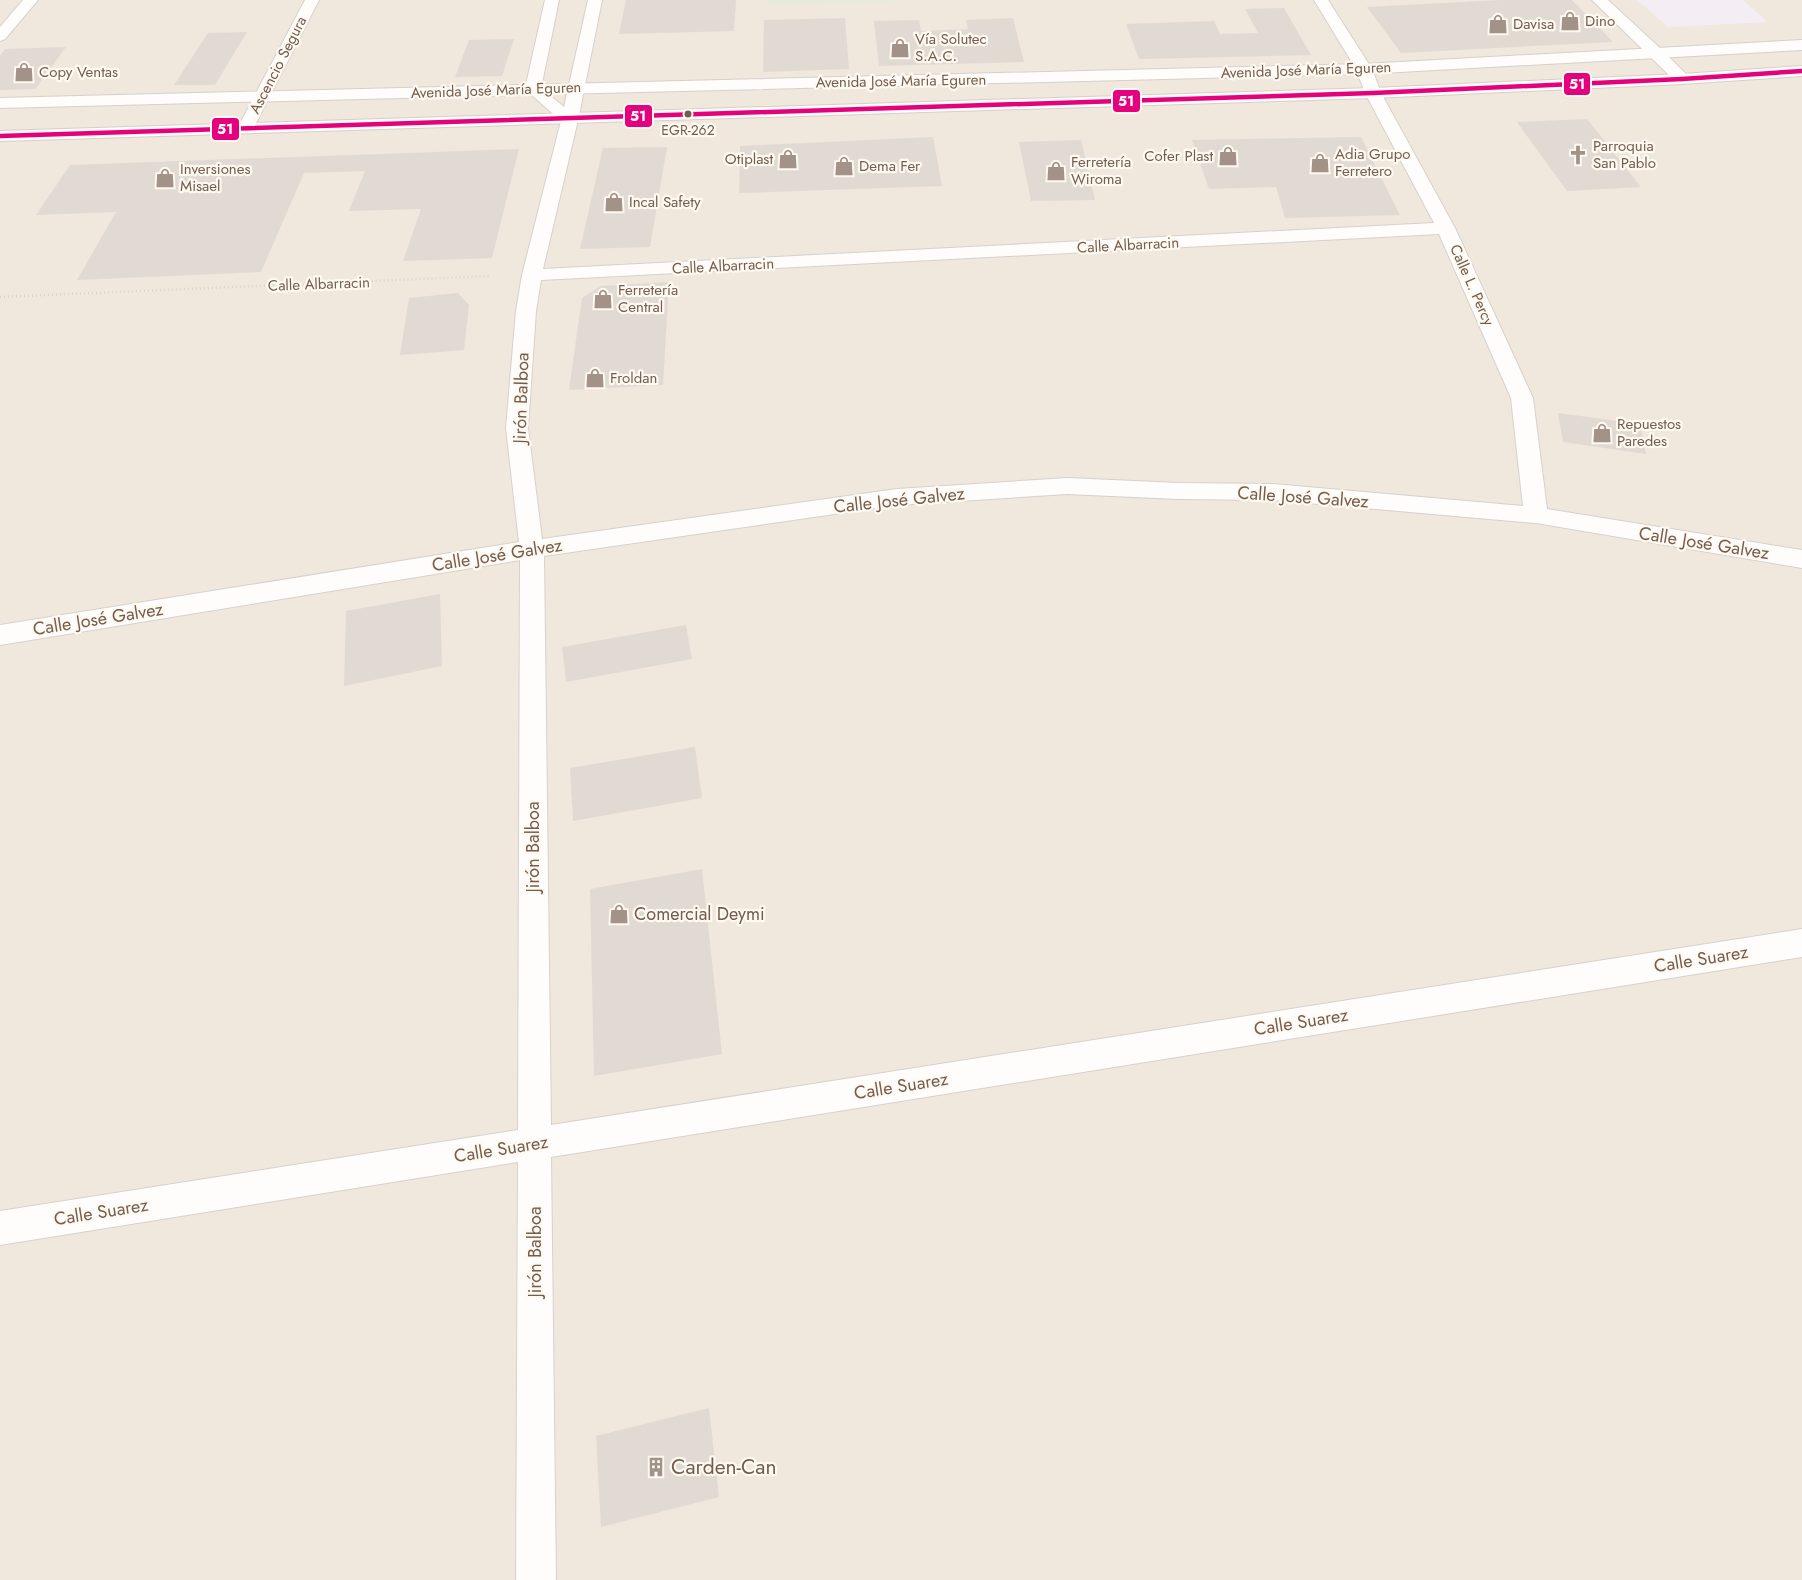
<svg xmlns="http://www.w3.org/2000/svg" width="1802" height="1580" viewBox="0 0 1802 1580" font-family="Jost,sans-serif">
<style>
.residential{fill:#f0e7dd}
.education{fill:#f5edf4}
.green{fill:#e5edda}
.building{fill:#e1dad3}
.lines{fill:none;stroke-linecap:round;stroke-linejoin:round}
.street-casing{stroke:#d7d1cc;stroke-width:2}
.secondary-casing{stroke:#d6d0c9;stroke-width:2}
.path{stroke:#dad4d0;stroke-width:2.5;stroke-dasharray:1 3;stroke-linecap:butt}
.street{fill:#fefdfc;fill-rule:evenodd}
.secondary{fill:#fefdfc;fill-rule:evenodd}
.bus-1-casing{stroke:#fef9f1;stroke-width:7}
.bus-1{stroke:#e5007d;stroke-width:4.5}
.bus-dot{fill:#745d4f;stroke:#fef9f1;stroke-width:2}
.labels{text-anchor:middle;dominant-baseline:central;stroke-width:4.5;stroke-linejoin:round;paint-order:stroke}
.far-bus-label{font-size:14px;fill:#745d4f;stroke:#fef9f1}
.far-poi-label{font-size:15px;fill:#745d4f;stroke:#fef9f1;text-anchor:start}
.far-street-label{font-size:15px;fill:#745d4f;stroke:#fef9f1}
.street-label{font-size:18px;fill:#745d4f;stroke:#fef9f1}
.poi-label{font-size:18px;fill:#745d4f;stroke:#fef9f1;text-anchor:start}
.near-poi-label{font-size:21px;fill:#745d4f;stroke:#fef9f1;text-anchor:start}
.line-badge{stroke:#fef9f1;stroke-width:2}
.badge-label{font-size:14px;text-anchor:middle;font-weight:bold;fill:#fff}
</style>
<rect width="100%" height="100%" fill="#f8f4ee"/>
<!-- residential -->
<path class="residential" d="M0 0H1802V1580H0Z"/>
<!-- education -->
<path class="education" d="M1637 0H1743L1768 22 1668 27Z"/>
<!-- green -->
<path class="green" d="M767 0H920L768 5Z"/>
<!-- building -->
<path class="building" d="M626 0H736L734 31 619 34Z
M1501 0H1572L1613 42 1401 53 1367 7Z
M1284 8 1311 55 1139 59 1126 24 1214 21 1220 34 1258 33 1245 9Z
M845 18 849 69 763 72 764 20Z
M1013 18 1024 62 879 66 874 21 919 20 921 31 968 29 966 20Z
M247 32 215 85H174L208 33Z
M514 39 502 76 455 77 469 40Z
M66 47 35 89 0 90V56L5 49Z
M1587 119 1641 187 1567 191 1517 122Z
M933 137 942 186 739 193 740 146Z
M1361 137 1400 215 1285 218 1276 187 1209 189 1192 140Z
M1081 140 1095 200 1031 201 1019 142Z
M667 147 650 247 580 249 603 148Z
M519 149 492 258 403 261 421 209 349 211 365 171 304 173 261 272 77 280 116 212 36 215 70 165Z
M669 282 663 385 569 390 582 298 601 286Z
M458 293 469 305 464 350 400 355 409 298Z
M1558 413 1640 424 1646 454 1563 442Z
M440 594 442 666 344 686 346 611Z
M686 625 692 659 566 682 562 647Z
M695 747 702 798 573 821 570 768Z
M702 869 722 1054 594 1076 590 889Z
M709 1408 719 1497 601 1527 596 1436Z"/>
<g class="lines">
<defs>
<path id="street" d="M23 0H38L5 39 0 41V27Z
M305 0H319L253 129 251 133H239L237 129Z
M545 0H559L541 88 564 107 588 0H602L578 120 543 269 1434 223 1365 93 1356 69 1314 0H1328L1372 69 1381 93 1455 228 1533 398 1547 509 1802 550V568L1536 523 1273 500 1179 499 1067 494 897 505 544 556 551 1125 1802 929V957L551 1157 556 1580H516L518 1162 0 1245V1211L518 1130 520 560 0 645V625L519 542 506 428 516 311 522 275 561 121 525 89ZM1439 234 1511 398 1523 506 1273 484 1179 483 1067 478 897 489 542 539 528 428 536 311 541 280Z
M1592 0H1608L1662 50 1688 76 1690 79 1688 82H1676Z"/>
<path id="secondary" d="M1802 40V50L1364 74 0 108V98L1364 64Z
M1802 66V76L1682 84 1373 98 0 141V131L1373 88 1682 74Z"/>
</defs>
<!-- street casing -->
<use href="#street" class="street-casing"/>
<!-- secondary casing -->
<use href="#secondary" class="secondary-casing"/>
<!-- path -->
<path class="path" d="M0 297 489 276"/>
<!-- street -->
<use href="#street" class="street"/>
<!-- secondary -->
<use href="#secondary" class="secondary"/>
<defs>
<path id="bus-1" d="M0 136 1373 93 1682 79 1802 71"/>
</defs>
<!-- bus-1 casing -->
<use href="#bus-1" class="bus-1-casing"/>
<!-- bus-1 -->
<use href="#bus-1" class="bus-1"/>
</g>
<!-- icons -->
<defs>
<symbol id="shop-bare" viewBox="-9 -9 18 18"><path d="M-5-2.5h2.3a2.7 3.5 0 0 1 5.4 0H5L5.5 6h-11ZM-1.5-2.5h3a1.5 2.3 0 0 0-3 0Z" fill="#a29287" stroke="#fef9f1" stroke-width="2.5" paint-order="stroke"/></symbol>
<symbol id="church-bare" viewBox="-9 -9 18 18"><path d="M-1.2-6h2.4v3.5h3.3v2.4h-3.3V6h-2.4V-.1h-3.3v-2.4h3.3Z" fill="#a29287" stroke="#fef9f1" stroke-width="2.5" paint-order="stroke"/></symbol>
<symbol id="building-bare" viewBox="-9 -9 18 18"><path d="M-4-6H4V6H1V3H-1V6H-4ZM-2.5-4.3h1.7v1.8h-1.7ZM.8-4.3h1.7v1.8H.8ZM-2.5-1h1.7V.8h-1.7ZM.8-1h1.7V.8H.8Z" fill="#a29287" stroke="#fef9f1" stroke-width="2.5" paint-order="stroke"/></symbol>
</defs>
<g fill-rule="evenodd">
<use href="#shop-bare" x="1556" y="7" width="28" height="28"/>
<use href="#shop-bare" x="1484" y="10" width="28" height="28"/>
<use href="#shop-bare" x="886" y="34" width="28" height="28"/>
<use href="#shop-bare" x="10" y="58" width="28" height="28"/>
<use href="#church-bare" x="1564" y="141" width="28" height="28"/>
<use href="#shop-bare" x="1214" y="142" width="28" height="28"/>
<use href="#shop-bare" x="774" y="145" width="28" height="28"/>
<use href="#shop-bare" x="1306" y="149" width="28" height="28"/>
<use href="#shop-bare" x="830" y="152" width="28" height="28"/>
<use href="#shop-bare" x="1042" y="157" width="28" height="28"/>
<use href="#shop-bare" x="151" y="164" width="28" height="28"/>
<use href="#shop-bare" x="600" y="188" width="28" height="28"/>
<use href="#shop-bare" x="589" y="285" width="28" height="28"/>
<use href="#shop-bare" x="581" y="364" width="28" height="28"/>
<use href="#shop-bare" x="1588" y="419" width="28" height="28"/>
<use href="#shop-bare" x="605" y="900" width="28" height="28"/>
<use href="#building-bare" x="642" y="1453" width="28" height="28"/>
</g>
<!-- markers -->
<circle class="bus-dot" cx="688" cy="114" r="4.5"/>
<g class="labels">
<!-- far-bus labels -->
<g class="far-bus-label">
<text x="688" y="130">EGR-262</text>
</g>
<!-- far-poi labels -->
<g class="far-poi-label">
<text x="1585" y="21">Dino</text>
<text x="1513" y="24">Davisa</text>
<text x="915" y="39">Vía Solutec<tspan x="915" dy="17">S.A.C.</tspan></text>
<text x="39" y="72">Copy Ventas</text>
<text x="1593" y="146">Parroquia<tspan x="1593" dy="17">San Pablo</tspan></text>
<text x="1335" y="154">Adia Grupo<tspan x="1335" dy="17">Ferretero</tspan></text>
<text x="1213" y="156" text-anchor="end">Cofer Plast</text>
<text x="773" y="159" text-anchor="end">Otiplast</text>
<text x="1071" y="162">Ferretería<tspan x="1071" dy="17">Wiroma</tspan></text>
<text x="859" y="166">Dema Fer</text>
<text x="180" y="169">Inversiones<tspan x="180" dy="17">Misael</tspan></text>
<text x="629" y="202">Incal Safety</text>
<text x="618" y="290">Ferretería<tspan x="618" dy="17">Central</tspan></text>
<text x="610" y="378">Froldan</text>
<text x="1617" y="424">Repuestos<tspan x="1617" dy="17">Paredes</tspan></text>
</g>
<!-- far-street labels -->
<g class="far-street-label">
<text transform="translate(278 65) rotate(-63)">Ascencio Segura</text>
<text transform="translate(1306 70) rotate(-2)">Avenida José María Eguren</text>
<text transform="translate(901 81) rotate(-1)">Avenida José María Eguren</text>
<text transform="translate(496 90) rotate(-2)">Avenida José María Eguren</text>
<text transform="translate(1128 245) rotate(-3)">Calle Albarracin</text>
<text transform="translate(723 266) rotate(-3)">Calle Albarracin</text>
<text transform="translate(319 284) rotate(-2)">Calle Albarracin</text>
<text transform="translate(1472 285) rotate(66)">Calle L. Percy</text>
</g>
<!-- street labels -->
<g class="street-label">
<text transform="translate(521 398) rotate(-88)">Jirón Balboa</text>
<text transform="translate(1303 497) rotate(4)">Calle José Galvez</text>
<text transform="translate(899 500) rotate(-6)">Calle José Galvez</text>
<text transform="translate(1704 543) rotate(9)">Calle José Galvez</text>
<text transform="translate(497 555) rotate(-9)">Calle José Galvez</text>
<text transform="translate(98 619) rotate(-9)">Calle José Galvez</text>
<text transform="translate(533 847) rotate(-90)">Jirón Balboa</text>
<text transform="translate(1701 959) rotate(-9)">Calle Suarez</text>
<text transform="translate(1301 1022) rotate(-9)">Calle Suarez</text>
<text transform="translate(901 1086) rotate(-9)">Calle Suarez</text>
<text transform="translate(501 1149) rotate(-9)">Calle Suarez</text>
<text transform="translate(101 1212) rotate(-9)">Calle Suarez</text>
<text transform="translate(535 1252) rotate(-90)">Jirón Balboa</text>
</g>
<!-- poi labels -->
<g class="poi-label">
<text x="634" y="914">Comercial Deymi</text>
</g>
<!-- near-poi labels -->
<g class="near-poi-label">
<text x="671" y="1467">Carden-Can</text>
</g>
</g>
<g class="line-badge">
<rect x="1563" y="72" width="28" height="24" rx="5" fill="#e5007d"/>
<rect x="1112" y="89" width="29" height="24" rx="5" fill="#e5007d"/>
<rect x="624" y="104" width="29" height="24" rx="5" fill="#e5007d"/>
<rect x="211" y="117" width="29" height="24" rx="5" fill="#e5007d"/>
</g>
<g class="badge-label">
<text x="1577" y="89">51</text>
<text x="1126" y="106">51</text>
<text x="638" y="121">51</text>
<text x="225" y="134">51</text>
</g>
</svg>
